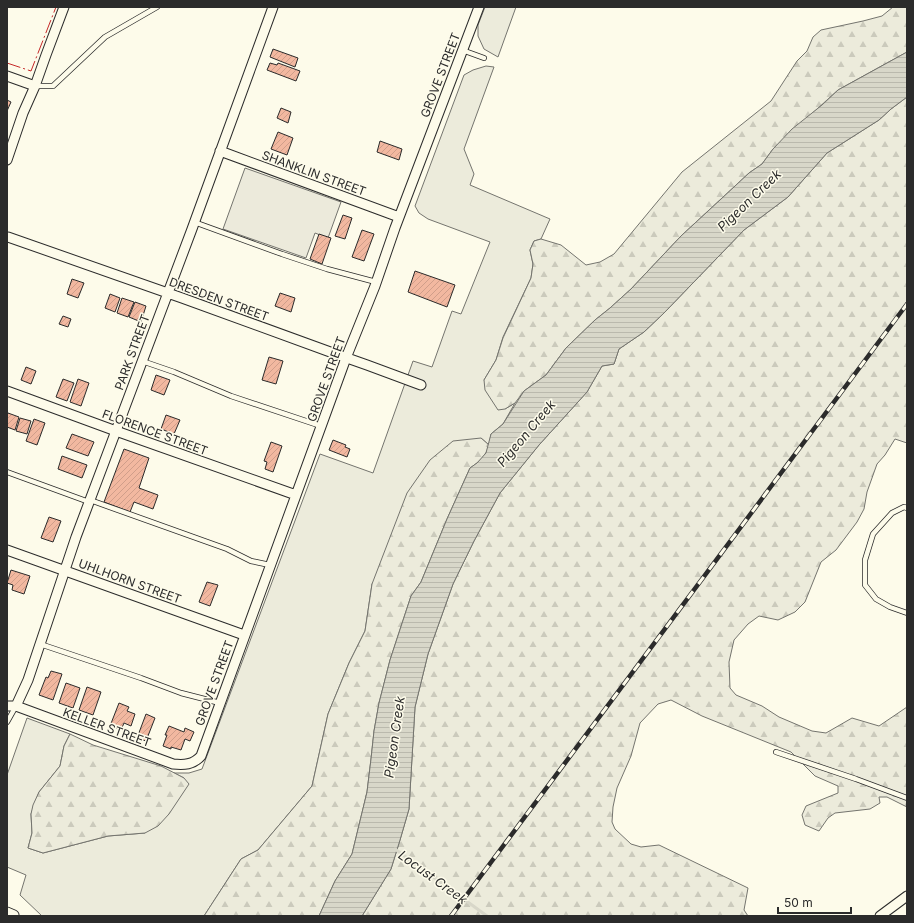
<svg xmlns="http://www.w3.org/2000/svg" width="914" height="923" viewBox="0 0 914 923" font-family="Inter,sans-serif">
<style>
.grass{fill:#ecebdb;stroke:#74746e}
.forest{fill:url(#forest-firs);stroke:#74746e}
.parking{fill:#eceadb;stroke:#74746e}
.water{fill:url(#water-rules);stroke:#74746e}
.lines{fill:none;stroke-linecap:round;stroke-linejoin:round}
.stream{stroke:#d8d7c9;stroke-width:3}
.building{fill:url(#building-hatch);stroke:#2b2b2b}
.lane-casing{stroke:#2b2b2b;stroke-width:6}
.street-casing{stroke:#2b2b2b;stroke-width:11}
.lane{stroke:#fdfbea;stroke-width:4.5}
.street{stroke:#fdfbea;stroke-width:9}
.rail-casing{stroke:#2b2b2b;stroke-width:4.5}
.rail{stroke:#fdfbea;stroke-width:3;stroke-dasharray:9;stroke-linecap:butt}
.power{stroke:#c62828;stroke-width:1;stroke-dasharray:14 3 2 3;stroke-linecap:butt}
.labels{text-anchor:middle;dominant-baseline:central;stroke-width:3;stroke-linejoin:round;paint-order:stroke}
.street-label{font-size:12px;fill:#2b2b2b;stroke:#fdfbea}
.water-label{font-size:13px;font-style:italic;fill:#2b2b2b;stroke:#fdfbea}
</style>
<defs>
<pattern id="forest-firs" width="22" height="20" patternUnits="userSpaceOnUse"><rect width="22" height="20" fill="#ecebdb"/><path d="M5 1l3.5 6h-7zM16 11l3.5 6h-7z" fill="#cbcabc"/></pattern>
<pattern id="water-rules" width="6" height="5" patternUnits="userSpaceOnUse"><rect width="6" height="5" fill="#d8d7c9"/><path d="M0 2.5h6" fill="none" stroke="#bab9ad"/></pattern>
<pattern id="building-hatch" width="6" height="6" patternUnits="userSpaceOnUse"><rect width="6" height="6" fill="#f2b8a0"/><path d="M-1 1l2-2M0 6l6-6M5 7l2-2" fill="none" stroke="#d09e8a"/></pattern>
</defs>
<rect width="100%" height="100%" fill="#fdfbea"/>
<!-- grass -->
<path class="grass" d="M485 7H516L498 57 484 49 478 36V25Z
M486 66 494 67 464 149 474 174 470 185 550 219 541 239 534 241 530 250 533 264 531 278 503 337 496 360 484 380 505 409 515 403 503 424 491 434 489 445 481 438 372 584 365 631 349 663 328 714 312 786 258 850 241 859 204 916H42L20 895 26 875 7 867V775L27 718 70 734 64 746 60 766 39 792 31 814 32 833 28 848 43 853 108 836 145 833 184 778 174 773H189L202 769 320 454 373 473 413 361 432 367 452 311 461 314 490 242 428 219 419 213 415 206 464 75 473 70Z"/>
<!-- forest -->
<path class="forest" d="M893 7H907V52L838 90 773 149 762 164 749 173 681 236 631 289 610 308 595 320 566 348 546 375 524 391 515 403 505 409 498 410 485 390 484 380 496 360 503 338 531 278 533 264 530 250 534 241 541 239 561 245 586 265 600 262 614 254 682 172 771 101 797 61 807 51 813 37 821 30 863 21 882 16Z
M907 97V443L895 439 885 455 877 464 867 492 864 509 857 522 836 550 821 562 805 602 795 612 778 620 759 616 748 624 734 640 729 662 730 688 736 695 762 706 779 717 812 731 826 733 852 718 879 726 907 707V807L887 797H879L880 803 870 809 835 813 828 818 819 831 805 825 802 815 806 806 838 793V786L815 776 791 752 702 716 671 700 658 704 640 723 631 756 617 788 613 807 612 822 615 829 631 844 641 847 659 845 748 888 744 910 748 916H362L391 869 400 840 409 809 415 707 428 654 453 584 474 541 500 493 539 445 587 392 602 366 614 364 619 349 644 332 664 313 744 230 788 197 827 153 879 120 891 109Z
M481 438 489 445C486 456 479 462 470 468L447 519 421 582 411 596 390 660 379 703 374 731 371 759 367 792 352 854 335 881 319 916H204L241 859 258 850 312 786 328 714 349 663 365 631 372 584 407 493 430 460 453 441Z
M70 734 93 745 161 766 184 778 189 784 169 814 158 826 145 833 108 836 43 853 28 848 32 833 31 814 33 805 39 792 60 766 64 746Z"/>
<!-- parking -->
<path class="parking" d="M245 168 341 202 328 238 315 233 306 258 223 229Z"/>
<!-- water -->
<path class="water" d="M907 52V97L891 109 879 120 827 153 788 197 744 230 664 313 644 332 619 349 614 364 602 366 587 392 539 445 500 493 474 541 453 584 428 654 415 707 409 809 400 840 391 869 362 916H319L335 881 352 854 367 792 371 759 374 731 379 703 390 660 411 596 421 582 447 519 470 468 477 463 486 453 491 434 503 424 524 391 546 375 566 348 595 320 610 308 631 289 681 236 720 200 749 173 762 164 773 149 792 129 822 105 838 90Z"/>
<g class="lines">
<!-- stream -->
<path class="stream" d="M395 849 487 916"/>
</g>
<!-- building -->
<path class="building" d="M273 49 298 58 295 67 270 57Z
M270 63 277 65 278 63 300 71 296 81 267 70Z
M7 100 11 102 7 111Z
M281 108 291 112 288 123 277 118Z
M278 132 293 138 287 155 271 149Z
M380 141 402 149 399 160 377 152Z
M343 215 352 218 345 239 335 236Z
M362 230 374 234 364 261 352 257Z
M319 234 331 238 322 264 310 259Z
M415 271 455 285 447 307 408 292Z
M72 279 84 283 78 298 67 294Z
M280 293 295 298 291 312 275 306Z
M110 294 120 298 115 312 105 308Z
M122 298 134 302 128 317 117 313Z
M135 302 146 306 141 322 129 317Z
M63 316 71 319 68 327 59 324Z
M269 357 283 361 276 384 262 380Z
M26 367 36 371 31 384 21 380Z
M156 375 170 380 164 395 151 390Z
M63 379 74 383 67 401 56 397Z
M78 379 89 383 81 406 70 402Z
M8 413 19 417 15 430 7 427V416Z
M166 415 180 420 174 434 161 429Z
M20 418 31 421 27 434 16 431Z
M34 419 45 423 37 445 26 441Z
M72 434 94 442 88 456 66 448Z
M333 440 346 445 345 447 350 449 347 457 329 450Z
M271 442 282 446 273 472 265 469 267 462 264 461Z
M124 449 149 458 139 488 158 495 153 509 134 502 130 512 104 502Z
M62 456 87 465 82 478 58 469Z
M49 517 61 521 53 542 41 538Z
M11 570 30 576 24 594 12 590 13 585 7 583Z
M207 582 218 585 210 606 199 602Z
M51 671 62 674 53 700 39 695 46 677 48 678Z
M66 683 80 688 73 708 59 703Z
M87 687 101 692 93 715 79 710Z
M119 703 129 707 127 711 135 714 131 726 124 723 121 730 110 726Z
M146 714 155 718 146 741 137 738Z
M169 726 184 732 185 728 194 732 190 741 185 739 181 750 171 747V749L163 746 167 735H165Z"/>
<g class="lines">
<defs>
<path id="lane" d="M462 50 484 58
M35 86H53L105 37 157 7
M194 222 282 254 327 269 376 282
M142 361 174 372 231 396 321 426
M7 472 89 502
M90 500 227 549 251 561 270 565
M907 508 904 507 892 513 873 534 865 560V585L876 599 890 607 907 613
M40 644 141 678 181 693 220 703
M7 722 16 706
M776 752 856 779 907 798"/>
<path id="street" d="M7 76 35 86
M220 151 399 217
M7 160 23 113 35 86 46 55 64 7
M8 237 182 298 333 353 367 365 421 385
M7 391 116 431 296 495
M7 550 244 635
M7 706H16L173 764C184 765 193 765 201 756L346 358 375 286 395 228 479 7
M16 706 28 680 76 537 192 229 273 7
M7 912 14 915
M880 916 907 896"/>
</defs>
<!-- lane casing -->
<use href="#lane" class="lane-casing"/>
<!-- street casing -->
<use href="#street" class="street-casing"/>
<!-- lane -->
<use href="#lane" class="lane"/>
<!-- street -->
<use href="#street" class="street"/>
<defs>
<path id="rail" d="M451 916 907 304"/>
</defs>
<!-- rail casing -->
<use href="#rail" class="rail-casing"/>
<!-- rail -->
<use href="#rail" class="rail"/>
<!-- power -->
<path class="power" d="M7 63 31 71 56 7"/>
</g>
<g class="labels">
<!-- street labels -->
<g class="street-label">
<text transform="translate(440 75) rotate(-69)">GROVE STREET</text>
<text transform="translate(314 173) rotate(20)">SHANKLIN STREET</text>
<text transform="translate(219 299) rotate(20)">DRESDEN STREET</text>
<text transform="translate(132 352) rotate(-70)">PARK STREET</text>
<text transform="translate(326 379) rotate(-70)">GROVE STREET</text>
<text transform="translate(155 432) rotate(20)">FLORENCE STREET</text>
<text transform="translate(130 581) rotate(20)">UHLHORN STREET</text>
<text transform="translate(214 683) rotate(-70)">GROVE STREET</text>
<text transform="translate(107 727) rotate(20)">KELLER STREET</text>
</g>
<!-- water labels -->
<g class="water-label">
<text transform="translate(749 200) rotate(-44)">Pigeon Creek</text>
<text transform="translate(526 433) rotate(-50)">Pigeon Creek</text>
<text transform="translate(394 737) rotate(-82)">Pigeon Creek</text>
<text transform="translate(433 877) rotate(36)">Locust Creek</text>
</g>
</g>
<!-- border -->
<rect width="914" height="923" fill="none" stroke="#2b2b2b" stroke-width="16"/>
<!-- scale -->
<path d="M778 907v6h73v-6" fill="none" stroke="#2b2b2b" stroke-width="2"/>
<text x="784" y="907" font-size="12" fill="#2b2b2b" stroke="#fdfbea" stroke-width="3" paint-order="stroke">50 m</text>
</svg>
